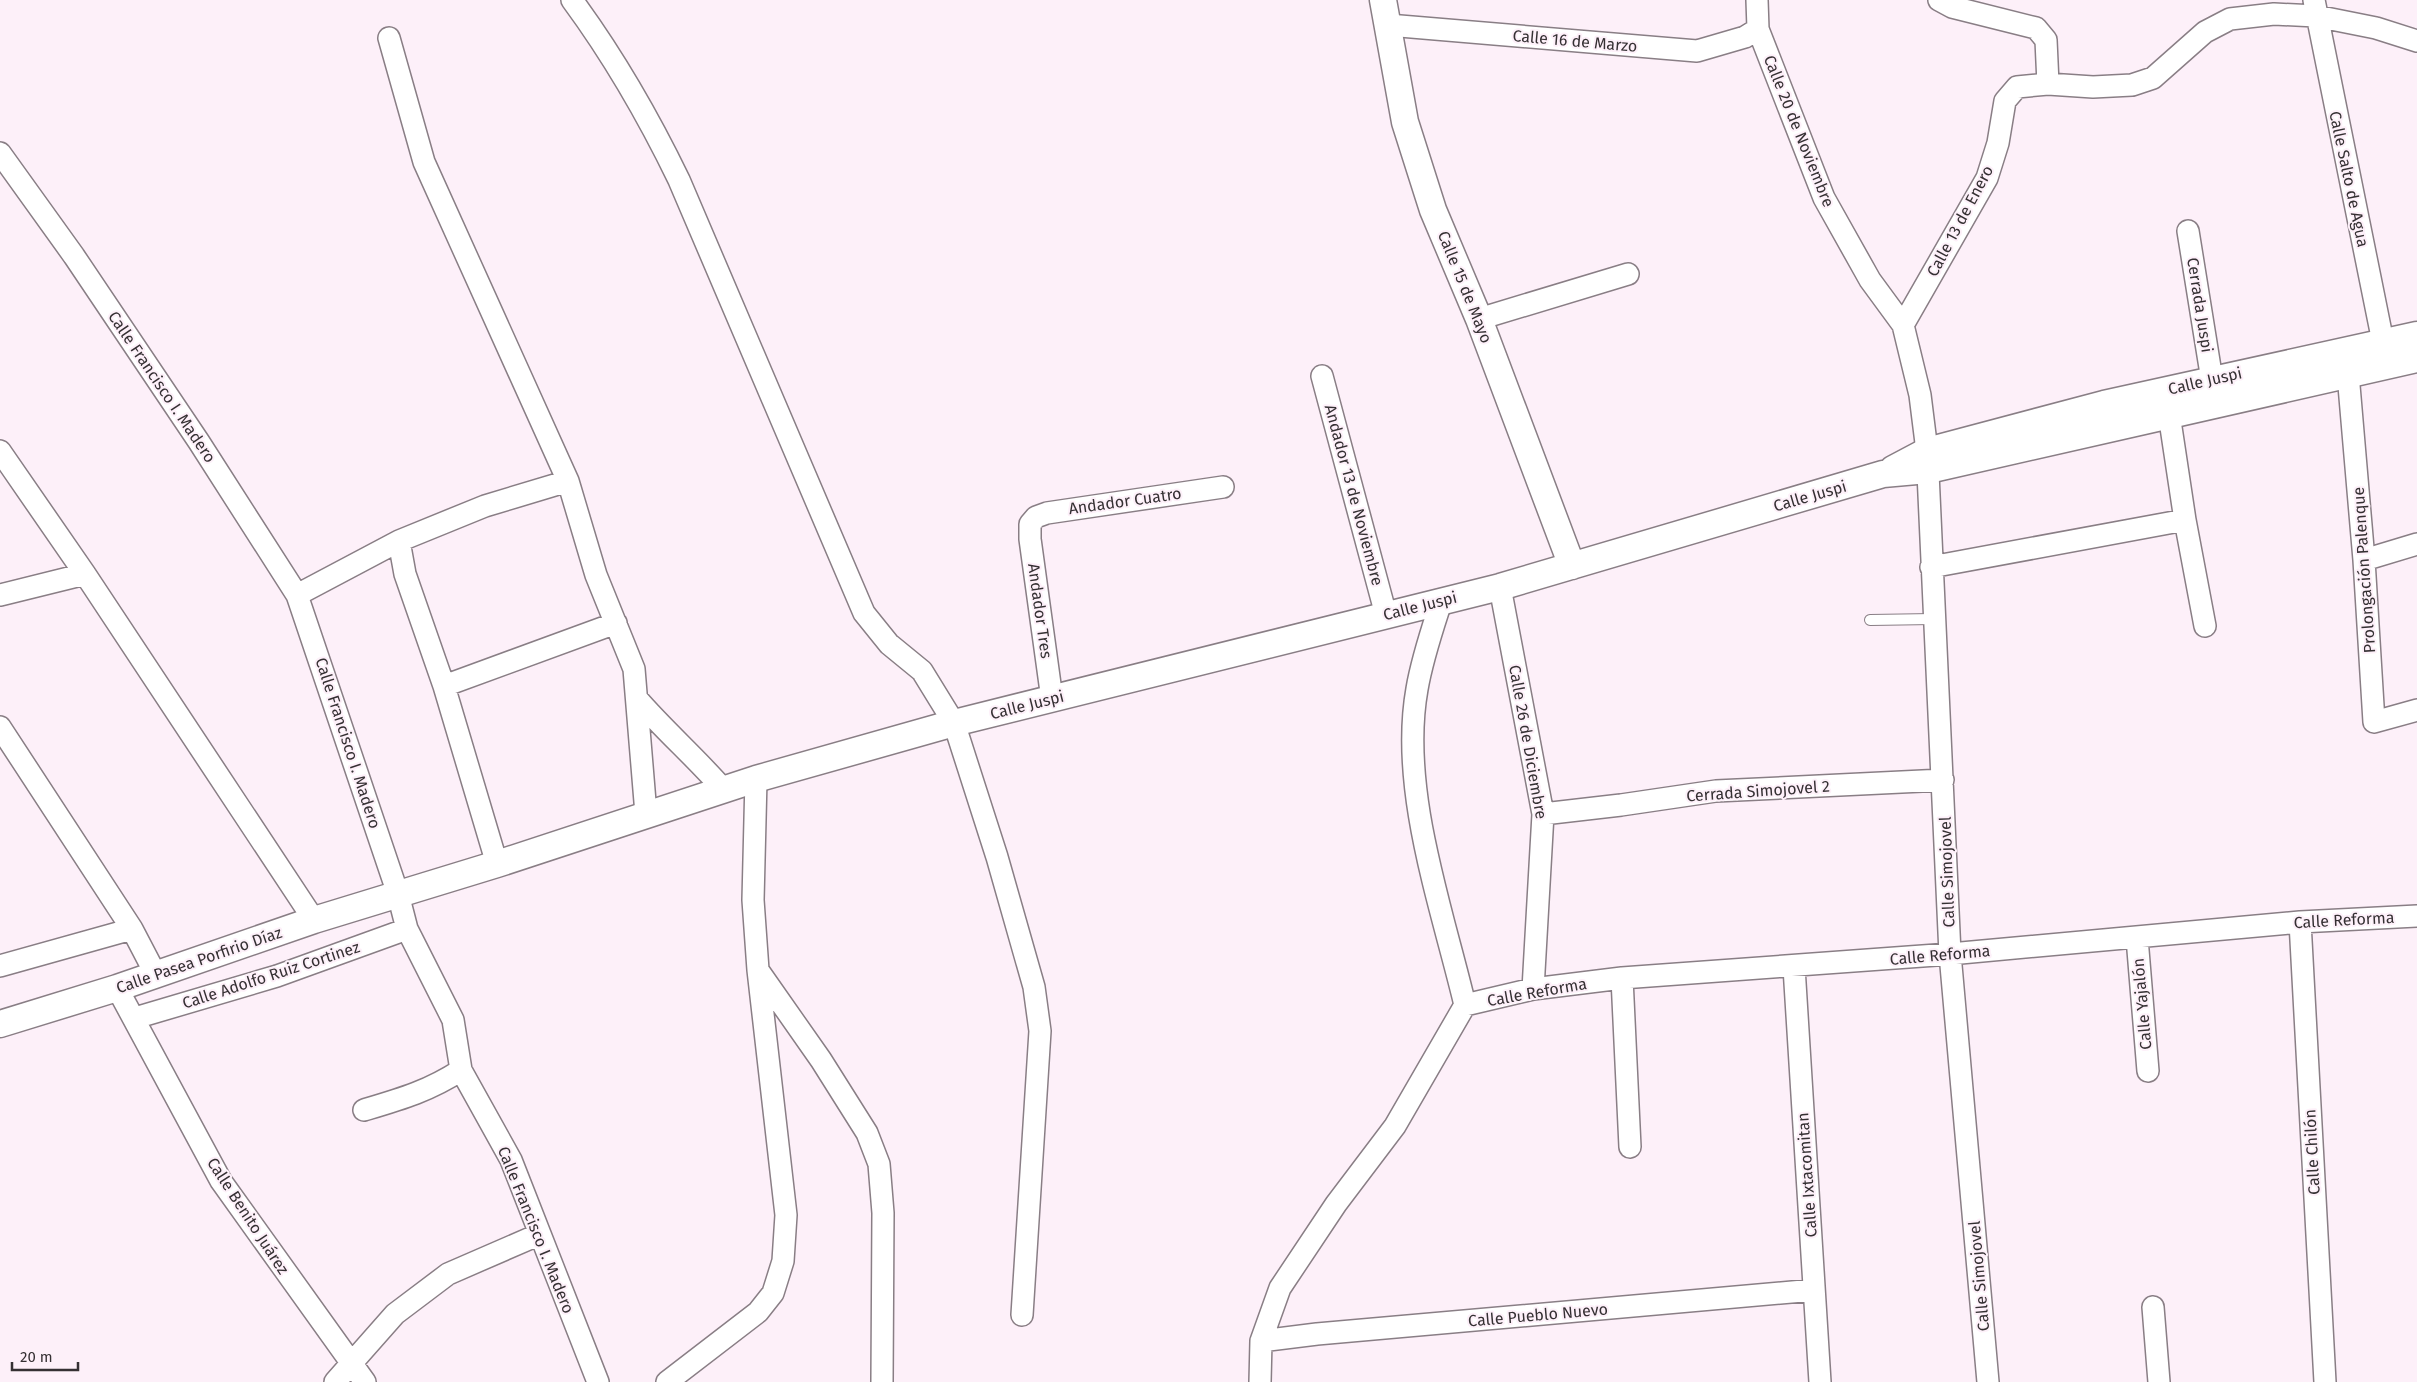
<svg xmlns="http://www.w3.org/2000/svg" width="2417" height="1382" viewBox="0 0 2417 1382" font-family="'Fira Sans',sans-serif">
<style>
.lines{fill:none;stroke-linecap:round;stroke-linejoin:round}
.service-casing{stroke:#897e85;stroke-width:12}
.minor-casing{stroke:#897e85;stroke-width:24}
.tertiary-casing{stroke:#897e85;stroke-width:29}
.service{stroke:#fff;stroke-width:10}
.minor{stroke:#fff;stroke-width:21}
.tertiary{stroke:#fff;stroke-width:26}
.labels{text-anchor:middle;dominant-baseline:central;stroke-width:4;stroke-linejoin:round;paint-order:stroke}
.street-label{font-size:16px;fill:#353033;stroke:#fdf0f9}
</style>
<rect width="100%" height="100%" fill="#fdf0f9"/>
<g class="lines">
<defs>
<path id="service" d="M1870 620 1933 619"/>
<path id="minor" d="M572 0C614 57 648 116 679 180L864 613 889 644 922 671 954 723 997 857 1034 987 1040 1031 1022 1315
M1757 0 1758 29 1824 198 1870 280 1903 325 1920 395 1927 451 1950 954 1988 1382
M1939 0 1952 7 2036 28 2046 40 2048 84 2093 87 2132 85 2153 78 2205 32 2230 19 2274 14 2316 16 2376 28 2417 41
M2314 0 2383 342
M1388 25 1697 51 1745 37 1758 29
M389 38 424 162 568 481 596 575 634 669 646 814
M0 153 74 256 199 442 297 595 398 894 407 929 453 1020 461 1070 511 1160 598 1382
M2188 231 2212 380
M1479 319 1628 274
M1903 325 1987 178 1998 143 2005 101 2017 87 2048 84
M2348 374 2364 560 2374 722 2417 710
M1322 376 1386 615
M2169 414 2185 520 2205 626
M0 451 85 574 314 920
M399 541 405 574 444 686 497 864
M2364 560 2417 544
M1931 567 2185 520
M1500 587 1543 814 1533 989
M0 595 85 574
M297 595 399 541 485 506 568 481
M444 686 616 623
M1052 699 1030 539V524L1036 517 1047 513 1223 487
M638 700C665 731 696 758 723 789
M0 727 132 929
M1543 814 1621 805 1716 791 1943 780
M2300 922 2325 1382
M2137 938 2148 1071
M0 966 132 929 156 975
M1794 967 1820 1382
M760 973 821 1060 867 1133 879 1164 883 1213 882 1382
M1622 978 1630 1147
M117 988 221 1181 365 1382
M1465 1005 1533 989 1622 978 1950 954 2300 922 2417 916
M135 1018 277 976 407 929
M364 1110C401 1099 429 1091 461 1070
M2153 1307 2159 1382
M1261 1341 1317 1334 1814 1290
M335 1382 395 1314 448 1274 540 1234
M667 1382 758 1312 773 1293 783 1261 786 1215 758 970 753 900 756 779
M1260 1382 1261 1341 1280 1288 1336 1204 1395 1126 1465 1005C1442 908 1399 789 1417 689 1422 659 1432 630 1441 602"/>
<path id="tertiary" d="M1383 0 1405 122 1433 210 1479 319 1572 566
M1893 469 1927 451 2104 404 2417 335
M0 1024 117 988 314 920 497 864 756 779 954 723 1500 587 1883 474 1928 470 2417 359"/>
</defs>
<!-- service casing -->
<use href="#service" class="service-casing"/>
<!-- minor casing -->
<use href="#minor" class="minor-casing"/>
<!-- tertiary casing -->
<use href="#tertiary" class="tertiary-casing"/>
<!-- service -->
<use href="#service" class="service"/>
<!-- minor -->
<use href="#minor" class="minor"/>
<!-- tertiary -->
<use href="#tertiary" class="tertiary"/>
</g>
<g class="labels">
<!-- street labels -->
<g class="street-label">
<text transform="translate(1575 41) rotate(5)">Calle 16 de Marzo</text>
<text transform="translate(1799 131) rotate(68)">Calle 20 de Noviembre</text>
<text transform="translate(2349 179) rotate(78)">Calle Salto de Agua</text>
<text transform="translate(1960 221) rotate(-62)">Calle 13 de Enero</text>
<text transform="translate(1465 287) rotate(68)">Calle 15 de Mayo</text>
<text transform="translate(2200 305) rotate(81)">Cerrada Juspi</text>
<text transform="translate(2205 381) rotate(-13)">Calle Juspi</text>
<text transform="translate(162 387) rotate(56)">Calle Francisco I. Madero</text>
<text transform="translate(1354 495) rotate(75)">Andador 13 de Noviembre</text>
<text transform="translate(1810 496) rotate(-16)">Calle Juspi</text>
<text transform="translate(1125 501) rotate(-8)">Andador Cuatro</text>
<text transform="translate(2364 570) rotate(-94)">Prolongación Palenque</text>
<text transform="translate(1420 606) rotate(-14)">Calle Juspi</text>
<text transform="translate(1040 611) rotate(82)">Andador Tres</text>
<text transform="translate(1027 705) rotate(-14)">Calle Juspi</text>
<text transform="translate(1528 742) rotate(80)">Calle 26 de Diciembre</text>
<text transform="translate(348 743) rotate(72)">Calle Francisco I. Madero</text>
<text transform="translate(1758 791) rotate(-4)">Cerrada Simojovel 2</text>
<text transform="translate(1947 872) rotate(-92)">Calle Simojovel</text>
<text transform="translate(2344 920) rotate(-3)">Calle Reforma</text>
<text transform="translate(1940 955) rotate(-5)">Calle Reforma</text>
<text transform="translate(199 960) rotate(-19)">Calle Pasea Porfirio Díaz</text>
<text transform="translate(271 975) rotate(-18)">Calle Adolfo Ruiz Cortinez</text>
<text transform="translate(1537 992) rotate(-10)">Calle Reforma</text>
<text transform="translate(2142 1004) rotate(-95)">Calle Yajalón</text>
<text transform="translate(2312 1152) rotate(-93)">Calle Chilón</text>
<text transform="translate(1807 1175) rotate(-94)">Calle Ixtacomitan</text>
<text transform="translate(248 1216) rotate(57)">Calle Benito Juárez</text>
<text transform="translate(536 1230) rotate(68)">Calle Francisco I. Madero</text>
<text transform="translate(1979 1276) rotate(-95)">Calle Simojovel</text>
<text transform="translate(1538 1315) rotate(-5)">Calle Pueblo Nuevo</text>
</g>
</g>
<!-- scale -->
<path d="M12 1362v8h66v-8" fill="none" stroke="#353033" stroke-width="2.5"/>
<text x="20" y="1362" font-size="15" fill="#353033" stroke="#fdf0f9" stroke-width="4" paint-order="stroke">20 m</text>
</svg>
